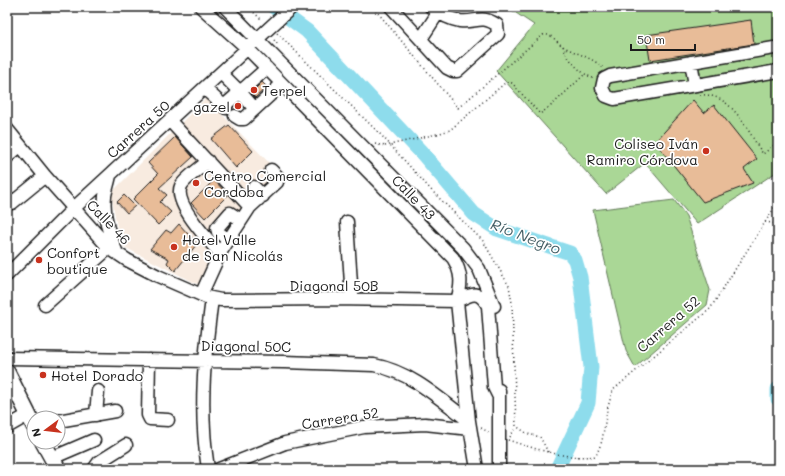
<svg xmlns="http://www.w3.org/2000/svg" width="785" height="476" viewBox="0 0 785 476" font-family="Mali,sans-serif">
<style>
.built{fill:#f8ebe0}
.green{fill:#aad796;stroke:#637a59}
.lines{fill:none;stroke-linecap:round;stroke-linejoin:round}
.river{stroke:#8edcec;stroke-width:15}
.building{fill:#e8bc98;stroke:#1c1c1c}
.minor-casing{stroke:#1c1c1c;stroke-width:15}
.major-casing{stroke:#1c1c1c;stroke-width:18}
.path{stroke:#1c1c1c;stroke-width:1.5;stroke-dasharray:1 3;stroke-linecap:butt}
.minor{stroke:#fff;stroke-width:12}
.major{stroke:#fff;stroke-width:15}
.path-bridge{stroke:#1c1c1c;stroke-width:1.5;stroke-dasharray:1 3;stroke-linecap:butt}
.poi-dot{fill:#c8321e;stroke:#fff;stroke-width:1.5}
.labels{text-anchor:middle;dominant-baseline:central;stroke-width:3.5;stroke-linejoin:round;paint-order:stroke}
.poi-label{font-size:14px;fill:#1c1c1c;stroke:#fff;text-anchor:start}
.street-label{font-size:14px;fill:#1c1c1c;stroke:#fff}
.water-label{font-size:15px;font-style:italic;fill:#445f65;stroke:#fff}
</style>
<rect width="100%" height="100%" fill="#fff"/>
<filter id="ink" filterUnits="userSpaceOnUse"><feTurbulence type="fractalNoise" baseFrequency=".025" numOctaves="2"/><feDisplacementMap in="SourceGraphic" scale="8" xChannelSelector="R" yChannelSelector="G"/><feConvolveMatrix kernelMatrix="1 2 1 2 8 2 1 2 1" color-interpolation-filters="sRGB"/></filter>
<g filter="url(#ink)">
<!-- built -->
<path class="built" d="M206 98 280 174 201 286 120 245 111 193Z"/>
<!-- green -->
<path class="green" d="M507 7H778V171L697 224 645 163 606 194 496 71 534 25Z
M674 200 686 216 710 290 707 305 635 367 626 351 593 210Z"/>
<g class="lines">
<!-- river -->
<path class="river" d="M274 7 307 31 422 153 474 214 497 229 570 253 575 260 580 277 591 367 588 403 557 469
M778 389V399"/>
</g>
<!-- building -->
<path class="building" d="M751 20 754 44 650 60 646 35Z
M262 82 267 87 255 98 251 93Z
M693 100 704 113 714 105 757 159 744 169 753 183 703 202 655 142Z
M229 125 253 151 236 168 211 139Z
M175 137 193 157 159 188 167 195 160 202 171 212 158 225 133 199 158 174 148 163Z
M214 180 228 195 205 218 191 203Z
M124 195 135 206 127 213 117 202Z
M179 224 197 244 175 271 167 263 169 259 150 249 166 230 171 233Z"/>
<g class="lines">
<defs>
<path id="minor" d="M201 7 248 49 453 258C462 273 462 284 457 301L469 421 477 469
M225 7 463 248 479 269 494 306
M391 7 447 68 453 71H457L498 34 497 25C481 14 476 23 460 21 449 19 440 14 431 7
M421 39 438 13
M778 48H774L610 76 604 79 602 88 606 96 614 99 778 71
M691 62 695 85
M221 73 240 92 267 68
M205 89 226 108
M224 106 240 92 255 109
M235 116 240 119H244L282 84
M170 121 250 207
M7 129 45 176 109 248 127 260 158 276 206 297 221 300 335 299 457 301C471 294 479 289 488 306L494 387 499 397
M7 157 20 146
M208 161C202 167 184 179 181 186 173 203 209 241 220 253
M110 175C109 182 106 189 105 196 103 214 109 235 116 251
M254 187 263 196
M7 203H12L45 176
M347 222 352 299
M228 240 218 232 217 228 230 213 241 220
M7 275 74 208 292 7
M201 295 220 253 250 207 277 182 278 177 271 170
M45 305 109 248
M7 358 284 362 374 365C411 372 440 399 469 421
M149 360 148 415 150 419 168 420
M96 415 98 391
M58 421 115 411
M7 427 28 415
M52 458 94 440
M94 469 99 462 126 445
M208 469C199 409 204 359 212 299
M219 469 285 443 364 427 425 424 470 429
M499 469V390"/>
<path id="major" d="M7 372 34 426
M43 442 58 469"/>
</defs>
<!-- minor casing -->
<use href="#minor" class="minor-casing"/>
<!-- major casing -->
<use href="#major" class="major-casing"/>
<!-- path -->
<path class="path" d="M248 7 262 20
M373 7 458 108 543 35C552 33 557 43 564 47 577 54 594 58 604 69
M277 33 382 136 433 192 483 241 509 286 512 303 516 426 528 434 540 437 548 452
M274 40 279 46
M563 46C567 59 581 74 593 78
M700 95C732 92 748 132 763 154L778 142
M778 95V105
M437 134 450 130 505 83H512L540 114 552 105 585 74
M375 144 385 146
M765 222 778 224
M481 428 490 433
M510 437 516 427
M508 440C536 449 567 460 596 456L602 441 607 410 613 390 710 309 778 202"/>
<!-- minor -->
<use href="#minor" class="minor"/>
<!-- major -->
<use href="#major" class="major"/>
<!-- path-bridge -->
<path class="path-bridge" d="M385 146 437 134"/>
</g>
</g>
<!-- markers -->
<g class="poi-dot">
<circle cx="254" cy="90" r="4"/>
<circle cx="238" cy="106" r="4"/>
<circle cx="706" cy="151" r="4"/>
<circle cx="196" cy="183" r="4"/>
<circle cx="174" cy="247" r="4"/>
<circle cx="39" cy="260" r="4"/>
<circle cx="43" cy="375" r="4"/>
</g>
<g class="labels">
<!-- poi labels -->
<g class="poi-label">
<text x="262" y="90">Terpel</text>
<text x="230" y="106" text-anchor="end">gazel</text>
<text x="698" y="143" text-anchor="end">Coliseo Iván<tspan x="698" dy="16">Ramiro Córdova</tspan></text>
<text x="204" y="175">Centro Comercial<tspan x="204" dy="16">Cordoba</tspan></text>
<text x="182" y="239">Hotel Valle<tspan x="182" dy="16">de San Nicolás</tspan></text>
<text x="47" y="252">Confort<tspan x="47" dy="16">boutique</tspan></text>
<text x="51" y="375">Hotel Dorado</text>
</g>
<!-- street labels -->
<g class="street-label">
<text transform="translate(138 129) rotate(-42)">Carrera 50</text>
<text transform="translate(414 197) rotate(46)">Calle 43</text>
<text transform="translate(109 222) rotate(46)">Calle 46</text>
<text x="334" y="285">Diagonal 50B</text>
<text transform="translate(668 324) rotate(-41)">Carrera 52</text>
<text transform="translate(246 346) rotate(1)">Diagonal 50C</text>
<text transform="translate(340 418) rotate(-9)">Carrera 52</text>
</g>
<!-- water labels -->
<g class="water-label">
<text transform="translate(526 236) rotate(21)">Río Negro</text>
</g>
</g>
<!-- margin -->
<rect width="785" height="476" fill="none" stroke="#fff" stroke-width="24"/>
<rect x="12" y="12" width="761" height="452" fill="none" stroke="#1c1c1c" stroke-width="1.5" filter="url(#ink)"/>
<!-- north arrow -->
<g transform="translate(46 430) rotate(255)"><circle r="19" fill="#ffffff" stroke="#a4a4a4"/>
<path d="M0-3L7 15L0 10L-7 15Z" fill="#c8321e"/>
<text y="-6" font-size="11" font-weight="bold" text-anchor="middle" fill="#1c1c1c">N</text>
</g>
<!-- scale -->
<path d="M631 44v6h64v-6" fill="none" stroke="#1c1c1c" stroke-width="2"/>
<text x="637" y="44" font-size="12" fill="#1c1c1c" stroke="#ffffff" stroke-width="3" paint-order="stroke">50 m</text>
</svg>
